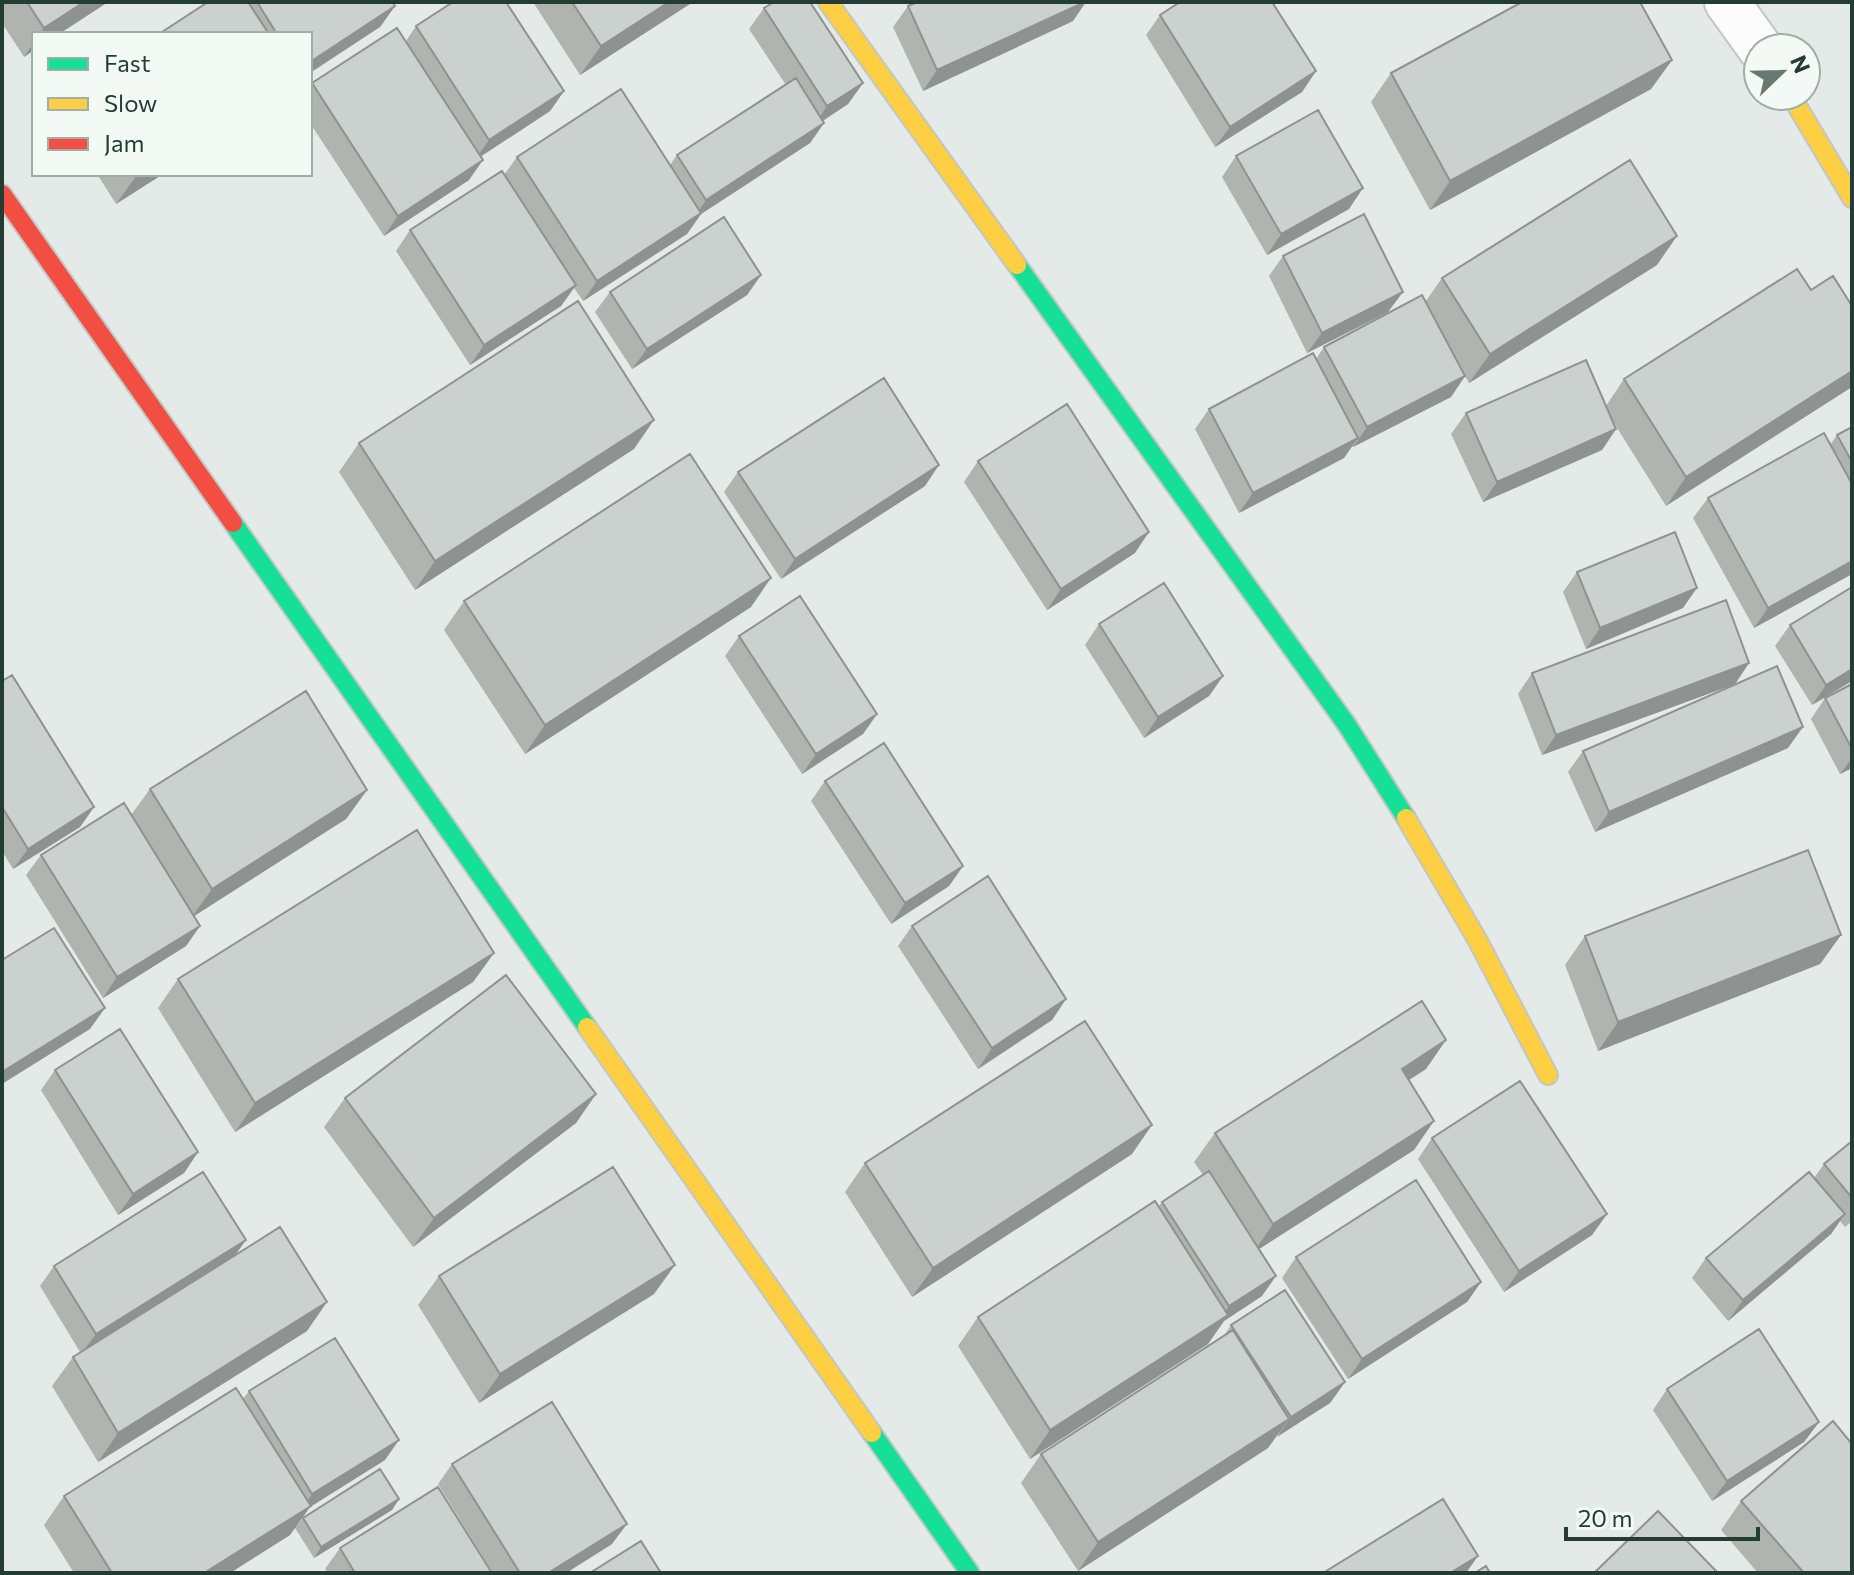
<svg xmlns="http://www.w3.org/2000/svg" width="1854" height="1575" viewBox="0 0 1854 1575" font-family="Commissioner,sans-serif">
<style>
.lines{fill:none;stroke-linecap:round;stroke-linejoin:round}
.street-casing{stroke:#c1c7c4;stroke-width:48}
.fast-casing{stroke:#c0c7c4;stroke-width:22}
.slow-casing{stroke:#c0c7c4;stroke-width:22}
.jam-casing{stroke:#c0c7c4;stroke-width:22}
.street{stroke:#fbfcfb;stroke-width:44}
.fast{stroke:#16e098;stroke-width:18}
.slow{stroke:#ffcf43;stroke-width:18}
.jam{stroke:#f24e42;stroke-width:18}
.wall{fill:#afb4b1}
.shaded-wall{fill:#8e9290}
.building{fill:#cbd1ce;stroke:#8e9290;stroke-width:2}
</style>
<rect width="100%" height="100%" fill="#e4eae7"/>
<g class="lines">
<defs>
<path id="street" d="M1727 2 1760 48"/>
<path id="fast" d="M1017 265 1347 725 1406 818
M233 523 587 1027
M872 1433 970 1573"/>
<path id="slow" d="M828 2 1017 265
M1791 96 1852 198
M1406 818 1478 941 1548 1075
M587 1027 872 1433"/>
<path id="jam" d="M2 194 233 523"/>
</defs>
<!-- street casing -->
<use href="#street" class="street-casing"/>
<!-- fast casing -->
<use href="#fast" class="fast-casing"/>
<!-- slow casing -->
<use href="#slow" class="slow-casing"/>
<!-- jam casing -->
<use href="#jam" class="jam-casing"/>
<!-- street -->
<use href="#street" class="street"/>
<!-- fast -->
<use href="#fast" class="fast"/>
<!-- slow -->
<use href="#slow" class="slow"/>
<!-- jam -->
<use href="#jam" class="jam"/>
</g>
<!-- wall -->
<path class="wall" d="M2 2H108L59 34H34V50L24 57 2 23Z
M208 2H392L395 6 380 27 310 34H159Z
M533 2H693L580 75Z
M908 6 1073 21 923 91 893 27Z
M764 8 863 83 848 104 823 121 824 123 810 143 701 214 687 234 583 301 574 288 561 306 470 365 396 251 410 230 504 175 517 157 670 165 677 155 786 85 749 29Z
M1160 15 1316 71 1302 92 1215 147 1146 35Z
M416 26 564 91 550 111 481 156 469 180 384 236 310 123V86L312 83 406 41Z
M1672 60 1651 89 1430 210 1371 102 1391 73Z
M1236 156 1349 209 1267 255 1222 177Z
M97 174H163L116 204Z
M1283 256 1388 312 1307 353 1269 276Z
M1657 265 1469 383 1465 376 1451 397 1353 447 1352 446 1344 458 1239 513 1195 429 1209 409 1316 359 1324 347 1426 301 1442 278Z
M761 275 747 295 632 369 595 312 610 292Z
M1833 276 1666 506 1614 423 1616 429 1602 450 1483 502 1451 434 1466 413 1606 406 1624 379 1811 290Z
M1852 427V574L1754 628 1693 518 1708 498 1830 445 1837 435Z
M359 443 634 449 415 590 339 472Z
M978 461 1135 553 1047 610 964 482Z
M738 472 925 486 781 579 724 492Z
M1577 572 1683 608 1586 649 1563 592Z
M1852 587V681L1812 705 1775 646 1790 625Z
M464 601 751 607 525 754 444 630Z
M1099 624 1223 676 1209 696 1144 738 1085 645Z
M739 636 877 714 863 734 802 774 725 656Z
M1749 663 1735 684 1542 755 1518 694 1532 673Z
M2 681 94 807 80 827 13 869 2 851Z
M1852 684V768L1840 774 1811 719 1825 698Z
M1788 748 1595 832 1568 772 1583 751Z
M825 781 963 866 949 886 891 924 811 801Z
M150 789 367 790 346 819 194 916 200 926 186 946 103 998 26 875 41 855 131 815Z
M912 926 1066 999 1052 1020 978 1069 898 946Z
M1841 935 1820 964 1598 1051 1565 965 1585 936Z
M494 953 473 982 235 1132 158 1008 178 979Z
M1426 1069 1409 1080 1414 1150 1259 1249 1262 1296 1224 1321 1208 1344 1030 1459 958 1346 978 1317 1158 1207 1162 1202 1203 1175 1194 1162 1215 1133Z
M55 1070 198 1152 184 1173 118 1215 41 1090Z
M596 1094 576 1123 413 1247 324 1127 345 1098Z
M1432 1138 1607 1214 1592 1235 1504 1292 1418 1159Z
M1852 1141V1221L1845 1227 1840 1221 1831 1234 1728 1321 1692 1278 1706 1258 1814 1178 1824 1164Z
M1132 1154 912 1297 845 1192 865 1163Z
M246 1240 235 1256 307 1331 98 1462 52 1386 73 1357 80 1352 40 1286 54 1266Z
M1296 1257 1481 1282 1467 1302 1348 1379 1282 1278Z
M439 1276 654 1294 479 1403 418 1305Z
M1231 1325 1345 1382 1330 1403 1276 1436 1268 1448 1078 1571 1021 1483 1041 1454 1224 1336Z
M1667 1389 1819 1422 1804 1442 1712 1501 1653 1410Z
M249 1391 385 1460 310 1507 290 1535 230 1573H74L44 1525 64 1496 243 1399Z
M452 1464 612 1544 566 1573H493L438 1484Z
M399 1499 392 1510 314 1558 295 1528 303 1518Z
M1741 1501 1852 1573H1758L1721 1530Z
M340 1548 492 1573H328L325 1569Z"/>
<!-- shaded-wall -->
<path class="shaded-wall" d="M84 2H108L59 34H40L44 28Z
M669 2H693L580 75 601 46Z
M1085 2H1086L1073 21 923 91 937 70Z
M395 6 380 27 310 73V62Z
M34 42V50L24 57Z
M1672 60 1651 89 1430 210 1450 181Z
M1316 71 1302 92 1215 147 1230 127Z
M863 83 848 104 813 127 827 106Z
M564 91 550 111 474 161 489 140Z
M824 123 810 143 701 214 687 234 583 301 597 281 693 219 706 200Z
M483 160 469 180 384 236 398 216Z
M138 174H163L116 204 137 175Z
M1363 188 1349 209 1267 255 1281 234Z
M1677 236 1657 265 1469 383 1490 354Z
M761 275 747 295 632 369 647 349Z
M576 285 561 306 470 365 484 345Z
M1403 292 1388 312 1307 353 1322 333Z
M1852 371V387L1666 506 1686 477Z
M1465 376 1451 397 1353 447 1367 427Z
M654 420 634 449 415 590 435 561Z
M1616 429 1602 450 1483 502 1497 482Z
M1358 438 1344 458 1239 513 1253 493Z
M939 465 925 486 781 579 795 559Z
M1149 532 1135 553 1047 610 1061 589Z
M1852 561V574L1754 628 1768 608Z
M771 578 751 607 525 754 545 725Z
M1697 588 1683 608 1586 649 1600 628Z
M1749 663 1735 684 1542 755 1556 735Z
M1852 669V681L1812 705 1826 685Z
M1223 676 1209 696 1144 738 1158 717Z
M877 714 863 734 802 774 816 754Z
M1803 727 1788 748 1595 832 1609 812Z
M1852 758V768L1840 774Z
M367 790 346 819 191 918 212 889Z
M94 807 80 827 13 869 28 849Z
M963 866 949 886 891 924 905 903Z
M200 926 186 946 103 998 117 977Z
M1841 935 1820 964 1598 1051 1618 1022Z
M494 953 473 982 235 1132 255 1103Z
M1066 999 1052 1020 978 1069 992 1048Z
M105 1008 90 1029 2 1084V1072Z
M1446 1040 1426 1069 1381 1098 1402 1069Z
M596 1094 576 1123 413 1247 434 1218Z
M1434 1121 1414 1150 1253 1253 1273 1224Z
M1152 1125 1132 1154 912 1297 933 1268Z
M198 1152 184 1173 118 1215 133 1194Z
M1607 1214 1592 1235 1504 1292 1519 1271Z
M1845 1214 1831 1234 1728 1321 1743 1300Z
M246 1240 231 1260 81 1354 96 1334Z
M675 1265 654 1294 479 1403 500 1374Z
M1276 1276 1262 1296 1224 1321 1208 1344 1030 1459 1050 1430 1219 1320 1229 1306Z
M1481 1282 1467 1302 1348 1379 1362 1359Z
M327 1302 307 1331 98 1462 118 1433Z
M1345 1382 1330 1403 1277 1437 1291 1417Z
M1289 1419 1268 1448 1078 1571 1098 1542Z
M1819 1422 1804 1442 1712 1501 1727 1481Z
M399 1440 385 1460 310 1507 290 1535 230 1573H204L298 1514 312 1494Z
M399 1499 392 1510 314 1558 321 1547Z
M627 1524 612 1544 566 1573H548Z
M1478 1556 1466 1573H1450Z"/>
<!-- building -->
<path class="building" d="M27 2H84L44 28Z
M208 2H248L269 34H159Z
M257 2H392L395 6 310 62V34H277Z
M453 2H506L564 91 489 140 416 26Z
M572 2H669L601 46Z
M774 2H810L863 83 827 106 764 8Z
M917 2H1085L937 70 908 6Z
M1180 2H1272L1316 71 1230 127 1160 15Z
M1522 2H1640L1672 60 1450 181 1391 73Z
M397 28 483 160 398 216 312 83Z
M796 78 824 123 706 200 677 155Z
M621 89 701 213 597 281 517 157Z
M1318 110 1363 188 1281 234 1236 156Z
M1630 160 1677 236 1490 354 1442 278Z
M502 171 576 285 484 345 410 230Z
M1364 214 1403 292 1322 333 1283 256Z
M724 217 761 275 647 349 610 292Z
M1797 269 1811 290 1833 276 1852 306V371L1686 477 1624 379Z
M1422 295 1465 376 1367 427 1324 347Z
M578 301 654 420 435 561 359 443Z
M1313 353 1358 438 1253 493 1209 409Z
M1586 360 1616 429 1497 482 1466 413Z
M884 378 939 465 795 559 738 472Z
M1067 404 1149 532 1061 589 978 461Z
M1852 427V462L1837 435Z
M1824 433 1852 484V561L1768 608 1708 498Z
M690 454 771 578 545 725 464 601Z
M1675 532 1697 588 1600 628 1577 572Z
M1164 583 1223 676 1158 717 1099 624Z
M1852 587V669L1826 685 1790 625Z
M800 596 877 714 816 754 739 636Z
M1726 600 1749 663 1556 735 1532 673Z
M1777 666 1803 727 1609 812 1583 751Z
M12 675 94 807 28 849 2 807V681Z
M1852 684V749L1825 698Z
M306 691 367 790 212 889 150 789Z
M884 743 963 866 905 903 825 781Z
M124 803 200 926 117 977 41 855Z
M417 830 494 953 255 1103 178 979Z
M1808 850 1841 935 1618 1022 1585 936Z
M988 876 1066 999 992 1048 912 926Z
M54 928 105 1008 2 1072V960Z
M506 975 596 1094 434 1218 345 1098Z
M1422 1001 1446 1040 1402 1069 1434 1121 1273 1224 1215 1133Z
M1085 1021 1152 1125 933 1268 865 1163Z
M120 1029 198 1152 133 1194 55 1070Z
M1520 1081 1607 1214 1519 1271 1432 1138Z
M1852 1141V1198L1824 1164Z
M613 1167 675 1265 500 1374 439 1276Z
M1209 1171 1276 1276 1229 1306 1162 1202Z
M203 1172 246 1240 96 1334 54 1266Z
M1809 1172 1845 1214 1743 1300 1706 1258Z
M1416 1180 1481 1282 1362 1359 1296 1257Z
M1155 1201 1228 1315 1050 1430 978 1317Z
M280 1227 327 1302 118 1433 73 1357Z
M1285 1290 1345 1382 1291 1417 1231 1325Z
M1759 1329 1819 1422 1727 1481 1667 1389Z
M1233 1330 1289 1419 1098 1542 1041 1454Z
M335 1338 399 1440 312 1494 249 1391Z
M236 1388 311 1506 204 1573H112L64 1496Z
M552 1402 627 1524 548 1573H520L452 1464Z
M1833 1421 1852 1444V1573H1804L1741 1501Z
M380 1469 399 1499 321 1547 303 1518Z
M438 1487 492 1573H355L340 1548Z
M1443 1499 1478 1556 1450 1573H1323Z
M1658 1511 1718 1573H1594Z
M641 1541 661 1573H590Z
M1486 1566 1490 1573H1475Z"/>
<!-- border -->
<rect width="1854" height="1575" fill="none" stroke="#223d34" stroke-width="8"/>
<!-- legend -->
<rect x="32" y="32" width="280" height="144" fill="#f3f9f5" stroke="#9faea8" stroke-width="2"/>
<rect x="48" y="58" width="40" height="12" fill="#16e098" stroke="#9faea8" stroke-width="2"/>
<text x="104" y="72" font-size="24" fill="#223d34">Fast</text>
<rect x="48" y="98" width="40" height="12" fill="#ffcf43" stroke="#9faea8" stroke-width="2"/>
<text x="104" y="112" font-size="24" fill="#223d34">Slow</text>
<rect x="48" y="138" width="40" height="12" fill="#f24e42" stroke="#9faea8" stroke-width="2"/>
<text x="104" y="152" font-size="24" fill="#223d34">Jam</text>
<!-- north arrow -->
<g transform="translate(1782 72) rotate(67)"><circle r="38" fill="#f3f9f5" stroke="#9faea8" stroke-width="2"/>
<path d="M0-6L14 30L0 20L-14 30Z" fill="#667a73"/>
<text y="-12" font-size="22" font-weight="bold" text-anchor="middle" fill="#223d34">N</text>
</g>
<!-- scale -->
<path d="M1566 1527v12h192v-12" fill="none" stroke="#223d34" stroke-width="4"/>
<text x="1578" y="1527" font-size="24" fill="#223d34" stroke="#f3f9f5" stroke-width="6" paint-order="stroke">20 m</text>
</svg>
